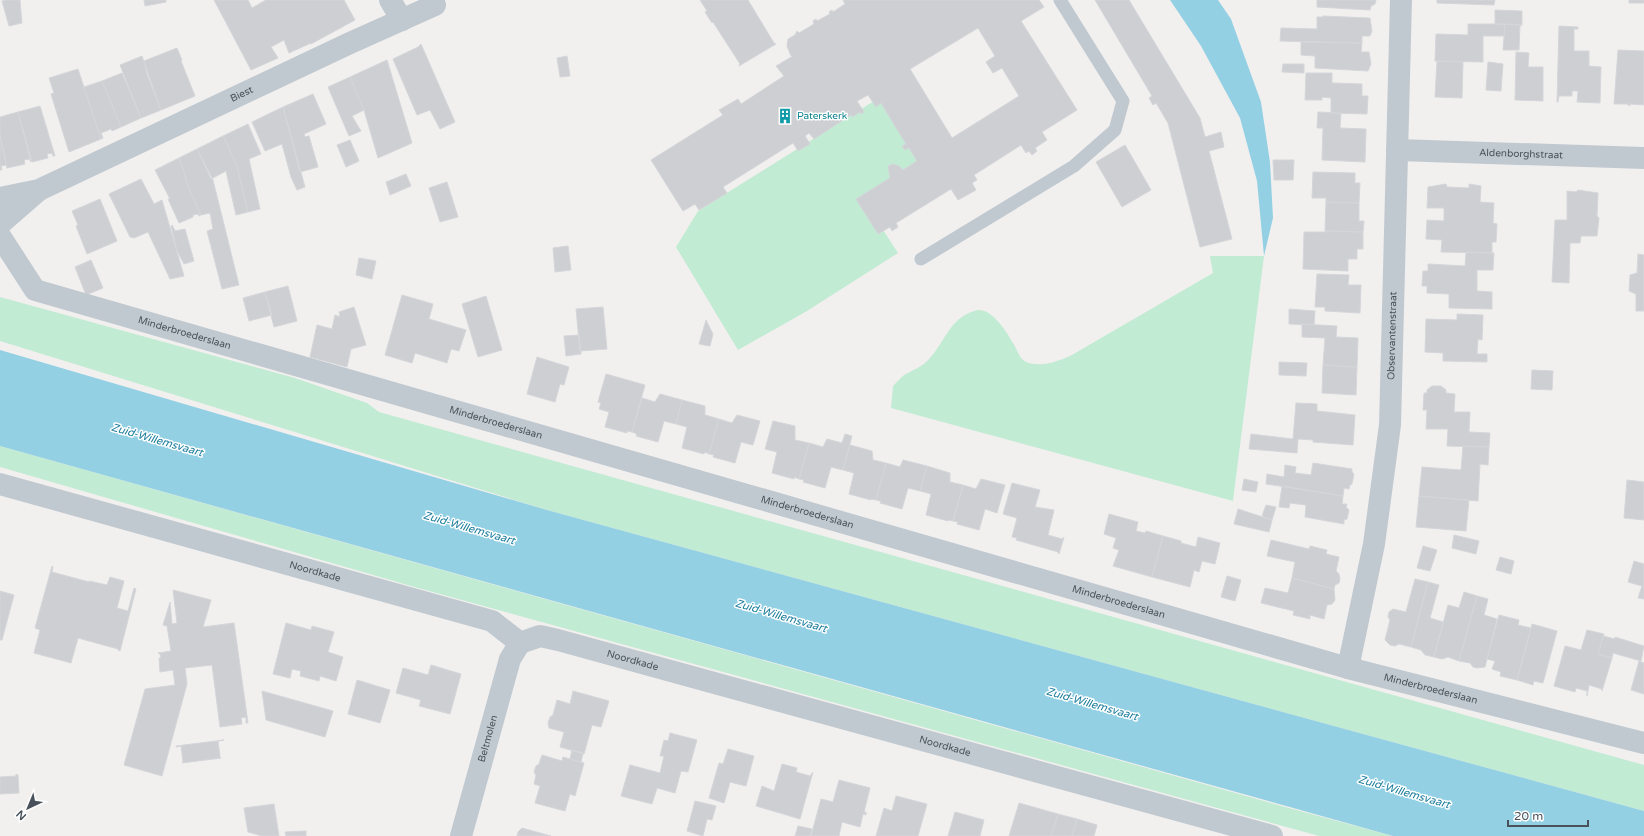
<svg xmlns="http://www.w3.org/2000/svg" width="1644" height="836" viewBox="0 0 1644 836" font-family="'Varela Round',sans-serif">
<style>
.green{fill:#c2ebd3}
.water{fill:#94d0e4}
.building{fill:#cdcfd3;stroke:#d4d6da;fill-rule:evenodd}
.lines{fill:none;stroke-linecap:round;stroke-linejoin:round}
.service{stroke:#c1c9d0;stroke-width:13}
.minor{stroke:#c1c9d0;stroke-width:22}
.tertiary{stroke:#c1c9d0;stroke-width:22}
.labels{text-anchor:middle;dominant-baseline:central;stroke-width:3;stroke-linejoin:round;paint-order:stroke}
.street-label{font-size:10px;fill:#49525b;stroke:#fff}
.culture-label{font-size:10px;fill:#0d838f;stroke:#fff;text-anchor:start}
.water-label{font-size:11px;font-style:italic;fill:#1a7d9d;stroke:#fff}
</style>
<rect width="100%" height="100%" fill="#f2f0ef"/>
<!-- green -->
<path class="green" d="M882 96 921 162 863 199 898 253 807 311 738 350 676 247 698 211Z
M1210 256H1264L1233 501 891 408 893 386C897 382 900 378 904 375 913 370 922 367 929 359 945 342 949 319 974 311 990 305 1006 331 1013 343 1018 350 1019 361 1029 363 1044 367 1058 361 1070 356L1213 273Z
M0 297 295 378 367 403 379 412 1644 765V811L547 510 0 341Z
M0 446 1289 808 1393 836H1319L418 588 0 467Z"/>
<!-- water -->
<path class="water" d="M1170 0H1218L1231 19 1261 102 1270 162 1273 218 1264 256 1257 181 1240 118 1201 46Z
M0 350 547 510 1644 811V836H1393L0 446Z"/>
<!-- building -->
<path class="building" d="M6 0H20L22 23 9 26 2 1Z
M144 0H166V2L145 6Z
M214 0H248L252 8 266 0H344L355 20 311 44V43L289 53 284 40 271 47 278 58 251 70Z
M700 0H748L774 43 776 44 739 66V65L740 64 713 22 712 23 705 12 707 11Z
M843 0H1039L1044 7 1021 21 1077 110 1042 132 1047 140 1035 148 1037 151 1032 155 1029 151 1026 153 1021 145 974 175 977 180 972 183 976 190 958 200 951 189 896 223 898 227 892 231 890 227 878 234 856 199 890 178 888 166 893 164 899 166 903 170 917 161 909 148 905 150 902 146 906 144 881 103 876 107 868 95 857 101 864 112 861 114 860 112 852 117 851 115 814 139 809 133 805 136 810 144 798 151 793 143 723 187 727 193 699 210 695 204 683 211 651 160 723 115 719 110 738 99 741 104 784 76 776 66 793 56H791L787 46 788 39 795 35 797 31 799 33 814 24 813 21 816 19 817 21 830 14 829 12 832 10 833 12 845 4ZM978 28 995 56 986 62 993 73 1002 68 1019 96 952 138 910 69Z
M1095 0H1129L1200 118 1205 137 1221 132 1224 147 1209 151 1232 239 1200 247 1168 123 1156 103 1153 105 1149 98 1152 96Z
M1317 0H1376L1375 4 1371 6 1370 10 1317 7Z
M1437 0H1495L1494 5 1437 3Z
M1629 0H1644V3H1629Z
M1495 10 1522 11V25L1495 24Z
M1323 16 1370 18 1372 31 1370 36H1362V43L1280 41 1281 28 1317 29V17H1323Z
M1468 24H1505L1504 36H1483V62L1435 61 1436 34 1468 35Z
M1505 24 1522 25H1520L1519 50H1503Z
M1559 26 1578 27V29H1574V51H1589V66L1601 67 1600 103 1577 102 1578 91H1572V96H1559L1558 102H1557Z
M1301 42 1362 43 1361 52H1369L1371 64 1368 71 1315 68V56L1301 55Z
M421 44 455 122 440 129 430 110 417 115 393 59 418 47Z
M177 48 182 60 181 61 195 96 161 110 147 74 144 61Z
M1618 50 1644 51V105L1630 104V106L1627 104H1614Z
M1516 52 1529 53 1528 67H1543V101L1515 100Z
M142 56 161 110 141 118 120 65Z
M567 56 570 76 560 77 557 58Z
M387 60 412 143 378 158 364 110 350 77Z
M1437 61 1463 62 1462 98 1435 97Z
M1488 62 1503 64 1501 91 1486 90Z
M1283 64H1304V73L1282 72Z
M78 69 101 139 69 152 51 94 54 93 49 78Z
M122 73 141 118 121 127 102 81Z
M1306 73H1332V83L1362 84V96H1368L1367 114 1331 113V98L1322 97V100H1305Z
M350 77 364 110 352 116 361 131 349 136 328 87Z
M102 81 121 127 112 131 111 129 101 133 103 138 101 139 84 87Z
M313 94 326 124 304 134 305 137 309 136 318 167 300 172 283 107Z
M40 106 55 156H53L52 153 47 154 48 158 32 162 18 112Z
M283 107 305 187 297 190 291 177 282 144 265 151 252 122Z
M18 112 31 162 29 159 24 160 25 164 7 168 0 134V117Z
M1318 112 1341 113 1340 128 1366 129 1365 162 1322 160 1323 128H1317Z
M248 124 261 154 249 159 260 209 248 212 237 166 223 136Z
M0 134 6 165 1 166 2 170H0Z
M223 136 237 166 248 212 236 215 226 171 211 179 197 149Z
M350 140 359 161 346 167 337 145Z
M1125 145 1151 190 1122 207 1096 162Z
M197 149 213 180 239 285 222 289 207 231 213 229 210 213 201 215 190 191 185 177H186L179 158Z
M179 158 186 177H185L190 191 201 215 199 216 198 214 193 215V217L179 223 168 199H170L155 170Z
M1273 160H1294L1293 180H1274Z
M1313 172 1355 173V183H1360L1359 203 1326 202V198H1312Z
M406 174 411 186 390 195 386 182Z
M141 179 154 204 162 200 184 276 170 279 148 232 134 238 130 237 109 194Z
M447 182 458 217 440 222 429 188Z
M1446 184 1447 187 1469 188V184L1481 186 1480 202 1494 203 1493 223 1497 224 1496 242H1492V253L1441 252 1442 240 1426 239 1427 220 1444 221V208H1427L1428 187Z
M1578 190 1598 193 1597 216 1599 218 1597 236H1581L1580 243H1570L1569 283 1552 282 1555 220H1567V191L1576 192Z
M100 199 117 241 87 254 76 226 78 225 72 211Z
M1326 202 1359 203V221H1364L1363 232 1325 231Z
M172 225 175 231 185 229 194 261 184 264 177 251 171 226Z
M1325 231 1363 232V249H1357V259H1348V271L1303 269 1304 232H1325Z
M568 246 571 270 555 272 553 248Z
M1466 252 1494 253 1493 270H1477V291L1492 292V309L1449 308V294L1427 293V286H1422L1423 271H1428V264L1465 266Z
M1638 254 1644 255V311H1636V294L1629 291 1630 275 1637 273Z
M359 258 376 261 372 279 356 275Z
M91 260 103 288 86 295 75 267Z
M1317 274 1349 275 1348 285H1361L1360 313 1325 311V307H1315Z
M288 286 297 321 274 327 265 292Z
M265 292 272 315 249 321 243 298Z
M402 295 433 304 429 319 466 330 459 351 451 349 447 363 415 353 412 363 385 355Z
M486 296 502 350 478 357 462 304Z
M354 307 366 345 351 349 347 367 310 357 317 325 332 329 335 315 340 317 339 312Z
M603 307 607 349 580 351 576 309Z
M1289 309 1315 311 1314 325 1289 324Z
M1457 314 1483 315 1482 340 1478 339 1477 354H1487V362L1443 361V353L1425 352 1426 319 1457 320Z
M706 320 713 334 710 346 699 344Z
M1302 324 1337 326 1336 337 1358 338 1357 367 1323 365 1325 338 1302 337Z
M579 335 581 354 566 356 564 336Z
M537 357 569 367 564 385 560 384 555 402 527 394Z
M1279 362 1307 363 1306 376 1279 375Z
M1323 365 1357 367 1356 395 1322 393Z
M1532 370 1553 371 1552 390 1531 389Z
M606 374 645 385 632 432 627 431V433L605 427 609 412 599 409 601 403 598 402Z
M1432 386H1441L1446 390V393L1455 394 1454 412H1470L1469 432 1490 433 1489 447 1447 446 1448 429H1426L1427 410H1423L1424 393H1427V390Z
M660 394 682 400 676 424 664 421 658 442 636 436 637 434 632 432 642 398 655 402Z
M682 400 705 406V415L719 419 709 454 705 452 704 454 682 448 687 427 676 424Z
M1296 403 1317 404V411L1355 415 1353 445 1313 442V440L1298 439 1297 453 1249 449 1251 434 1293 439Z
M737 415 760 421 753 445 741 442 735 463 713 457 714 455 709 454 719 419 732 423Z
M773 421 795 426V440L809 443 799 479 794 477V479L772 473 777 452 765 449Z
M845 434 852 436 843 470 831 467 825 488 803 482 804 480 799 479 809 443 823 447 827 439 842 443Z
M850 445 872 451 873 460 886 463 876 500 871 499V500L849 494 854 473 843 470Z
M1463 446 1489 447 1488 465 1480 464 1478 501 1419 496 1422 467 1461 470Z
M903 460 927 466 920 491 908 488 902 509 880 503 881 501 876 500 886 463 900 467Z
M1313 463 1352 469V472L1354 474 1352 484 1350 485 1349 489 1344 488 1343 496 1266 484 1267 474 1284 477 1285 465 1296 467 1295 473 1311 475Z
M927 466 950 473V482L963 485 953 521 948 520V521L926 515 931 494 920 491Z
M981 479 1005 485 997 513 985 509 979 530 957 524 958 522 953 521 963 485 976 489Z
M1244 479 1258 482 1256 492 1242 490Z
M1627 480 1644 482V520L1624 518Z
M1012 483 1040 490 1035 507 1054 510 1048 535 1062 539 1064 537 1059 554 1058 552 1016 540 1017 538 1012 537 1017 518 1003 514Z
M1282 486 1343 496 1342 504H1347L1346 507 1349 510 1347 519 1344 520V524L1305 517 1306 505 1290 503 1289 508 1279 507Z
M1419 496 1469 500 1466 531 1416 527Z
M1266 505 1276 507 1272 520 1262 516Z
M1238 509 1272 520 1269 532 1234 524Z
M1109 514 1138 522 1136 531 1145 533 1146 531 1163 536 1152 577 1113 566 1119 550 1113 548 1116 538 1104 534Z
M1454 535 1479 541 1476 554 1452 548Z
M1163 536 1181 541V543L1196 547 1198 537 1220 543 1215 564 1202 561 1199 572 1194 570 1190 587 1152 577Z
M1271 540 1309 549 1310 546 1327 550 1326 554 1339 557 1336 571 1339 574 1340 579 1339 583 1335 585 1334 589 1292 578 1295 562 1267 556Z
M1423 546 1437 550 1430 571 1417 568Z
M1500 557 1514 561 1511 574 1496 570Z
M1634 561 1644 564V599L1638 598 1642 586 1628 582Z
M52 566 53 567 52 572 89 582V581L107 585 110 577 124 581 117 608 128 611 134 588 136 589 120 651 118 650V649L78 638 71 663 34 653 40 630 35 628Z
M1227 576 1241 580 1235 601 1221 597Z
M1292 578 1334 589 1335 600 1332 604 1327 605 1324 619 1310 615V619L1293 615 1294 611 1261 603 1265 588 1288 593Z
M1415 579 1428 582 1411 647 1399 644 1395 646 1390 645 1385 640 1390 620 1388 617 1389 612 1393 609 1406 612Z
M1428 582 1439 585 1430 618 1443 622 1434 657 1425 655 1421 650 1411 647Z
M173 590 211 600 203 627 234 623 248 723H246V717L241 718 242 724 220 727 212 665 185 668 187 684 162 776 124 765 145 689 175 685 173 670 160 672 159 658H161L160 654 158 653 171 651 167 626 163 625 170 602 172 624 177 623Z
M0 591 14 595 2 640H0Z
M1464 592 1477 596 1459 661 1448 657 1442 659 1434 657 1448 605 1459 608Z
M1477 596 1488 599 1484 615 1497 619 1485 667 1477 668 1473 667 1470 663 1459 661Z
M1499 615 1519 620 1518 625 1531 628 1517 680 1500 676 1501 672 1492 669 1495 661 1487 659Z
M286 623 311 630 312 626 334 632 328 652 343 657 336 681 320 676 319 681 300 676 301 671 292 669 290 678 273 674Z
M1532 624 1557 631 1543 683 1534 681 1533 685 1517 680Z
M1587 630 1604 634 1598 654 1612 658 1602 691V689L1589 685 1587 696V691L1576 688 1575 692 1554 686 1565 646 1581 650Z
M1603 636 1615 639V637L1644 646 1641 661 1613 653 1612 658 1598 654Z
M1639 661 1644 663V694L1631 690Z
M431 665 461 674 450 714 419 706 421 700 396 693 403 668 428 675Z
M357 680 390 690 380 723 348 714Z
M262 691 333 711 325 737 266 720Z
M573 691 609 701 601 727 592 725 584 754 560 747 564 732 549 728 548 723 550 717 553 715 557 700 570 704Z
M670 733 697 740 688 772 681 771 675 793 657 788 652 804 621 796 630 765 660 773 664 756H660L664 740 668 741Z
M224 740 218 741 220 757 221 758 182 763 183 762 181 746 176 747V746Z
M728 749 754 756 746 786 730 782 724 803 709 798 719 763 723 764Z
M572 750 583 753 581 762 570 759Z
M542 755 562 761 563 757 584 763 575 796 570 794 565 811 535 803 540 786 534 784 536 775 534 772 536 766 539 764Z
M782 764 797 768 796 772 810 776 813 772 800 819 756 806 762 786 774 791Z
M16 774 18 775 19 793 0 794V777L16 776Z
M839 780 870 788 864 812H866V815L863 814 860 827 842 822 839 836H811L821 799 833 802Z
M896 796 927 804 918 836H876L884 808 892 811Z
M695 801 716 806 712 820 707 819 703 836 687 831Z
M1019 803 1058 814 1051 836H1009Z
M274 804 279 836H262L248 832 244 808Z
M955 812 984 820 980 836H948Z
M1058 814 1077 819 1072 836H1051Z
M1077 819 1097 825 1094 836H1072Z
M798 826 812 829 810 836H795Z
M522 828 551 836H517L518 832Z
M306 831V836H286L285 832Z"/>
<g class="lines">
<!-- service -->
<path class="service" d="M921 259 1074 166 1115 130 1123 101 1060 0"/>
<!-- minor -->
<g class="minor">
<path id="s1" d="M1397 150 1644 158"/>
<path id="s2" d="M0 236 35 290 1348 668 1644 743"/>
<path id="s3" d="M0 484 492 621 520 643"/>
<path id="s4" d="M520 643 540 636 558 640 1272 836"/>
<path id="s5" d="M1348 668 1374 544 1390 425 1401 0"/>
<path id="s6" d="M461 836 510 659 520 643"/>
</g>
<!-- tertiary -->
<g class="tertiary">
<path d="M390 0 402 20"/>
<path id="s7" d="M0 198 39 190 350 43 435 5 431 0"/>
<path d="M0 224 38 191"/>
</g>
</g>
<!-- icons -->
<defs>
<symbol id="building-bare" viewBox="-9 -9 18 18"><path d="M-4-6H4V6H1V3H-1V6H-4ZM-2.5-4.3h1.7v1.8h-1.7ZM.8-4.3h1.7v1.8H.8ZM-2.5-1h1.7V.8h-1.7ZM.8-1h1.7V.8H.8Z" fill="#0f9aa8" stroke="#fff" stroke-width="2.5" paint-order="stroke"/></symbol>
</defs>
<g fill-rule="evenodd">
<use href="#building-bare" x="774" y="105" width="22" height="22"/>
</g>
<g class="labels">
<!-- street labels -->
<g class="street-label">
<text stroke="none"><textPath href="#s7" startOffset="264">Biest</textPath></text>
<text stroke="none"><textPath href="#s1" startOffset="124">Aldenborghstraat</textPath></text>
<text stroke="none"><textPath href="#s2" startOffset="220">Minderbroederslaan</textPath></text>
<text stroke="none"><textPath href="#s5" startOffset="336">Observantenstraat</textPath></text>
<text stroke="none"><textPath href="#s2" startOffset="544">Minderbroederslaan</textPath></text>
<text stroke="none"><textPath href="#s2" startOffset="868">Minderbroederslaan</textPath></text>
<text stroke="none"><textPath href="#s3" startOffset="327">Noordkade</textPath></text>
<text stroke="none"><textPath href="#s2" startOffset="1192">Minderbroederslaan</textPath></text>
<text stroke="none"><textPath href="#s4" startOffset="117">Noordkade</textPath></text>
<text stroke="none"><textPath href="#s2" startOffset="1516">Minderbroederslaan</textPath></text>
<text stroke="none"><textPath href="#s6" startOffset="101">Beltmolen</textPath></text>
<text stroke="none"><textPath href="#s4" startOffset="441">Noordkade</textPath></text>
</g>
<!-- culture labels -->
<g class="culture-label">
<text x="797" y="116">Paterskerk</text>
</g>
<!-- water labels -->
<g class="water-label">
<text transform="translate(157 440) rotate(16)">Zuid-Willemsvaart</text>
<text transform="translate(469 528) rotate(16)">Zuid-Willemsvaart</text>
<text transform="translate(781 616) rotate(16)">Zuid-Willemsvaart</text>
<text transform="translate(1092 704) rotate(16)">Zuid-Willemsvaart</text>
<text transform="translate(1404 792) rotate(16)">Zuid-Willemsvaart</text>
</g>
</g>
<!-- north arrow -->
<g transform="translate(28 808) rotate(224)" stroke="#ffffff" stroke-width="3" paint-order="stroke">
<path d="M0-3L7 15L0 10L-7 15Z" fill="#49525b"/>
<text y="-6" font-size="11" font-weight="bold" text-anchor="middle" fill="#49525b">N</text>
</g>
<!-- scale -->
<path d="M1508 820v6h80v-6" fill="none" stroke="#49525b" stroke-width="2"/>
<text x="1514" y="820" font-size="12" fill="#49525b" stroke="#ffffff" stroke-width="3" paint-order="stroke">20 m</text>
</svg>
